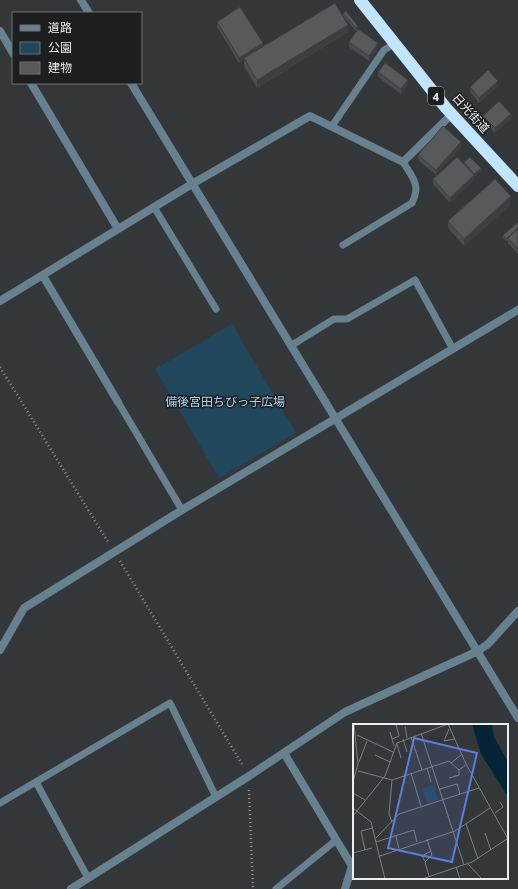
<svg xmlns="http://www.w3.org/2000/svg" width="518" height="889" viewBox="0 0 518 889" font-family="'Noto Sans','Noto Sans JP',sans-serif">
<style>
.green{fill:#21475d}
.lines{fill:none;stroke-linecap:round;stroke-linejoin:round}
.path{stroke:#929596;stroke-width:2.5;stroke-dasharray:1 3;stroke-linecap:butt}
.lane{stroke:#688191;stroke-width:7}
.street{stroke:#688191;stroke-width:8}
.highway{stroke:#c0e5fc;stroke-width:12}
.wall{fill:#4a4d4f}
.shaded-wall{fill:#3c3f40}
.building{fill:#565a5c;stroke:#3c3f40}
.labels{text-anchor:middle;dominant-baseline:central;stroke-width:3;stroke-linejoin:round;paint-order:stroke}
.shield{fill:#1d1e1f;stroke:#adafb0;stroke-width:1}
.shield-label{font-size:11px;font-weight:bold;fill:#ebedee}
.street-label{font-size:12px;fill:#ebedee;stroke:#1d1e1f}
.park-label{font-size:12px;fill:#a5d7f7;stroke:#1d1e1f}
.inset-road{fill:none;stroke:#7d8081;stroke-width:1}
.view{fill:#5b7edf;fill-opacity:0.15;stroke:#5b7edf;stroke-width:2}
.inset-edge{fill:none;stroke:#ebedee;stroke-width:2}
</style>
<rect width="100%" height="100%" fill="#343739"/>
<!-- green -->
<path class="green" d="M232 324 296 433 219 478 155 369Z"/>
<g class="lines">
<!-- path -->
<path class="path" d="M0 367 108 542
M120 561 243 766
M249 790 253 889"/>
<!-- lane -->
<path class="lane" d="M332 126 384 50 394 44
M154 207 216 309
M343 245 412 203C421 185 413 178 403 162
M292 345 334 319H347L415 280 453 349
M118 402 182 510
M36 782 88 878
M0 803 170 703 216 797
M276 889 335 841"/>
<!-- street -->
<path class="street" d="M81 0 89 13
M0 31 13 53
M31 83 118 229
M131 83 518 718
M43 276 118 402
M0 301 192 184 310 116 403 162 452 114
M0 650 24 608 182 510 518 310
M284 753 352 866 345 889
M71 889 249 776 345 712 478 651 488 644 518 611"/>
<!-- highway -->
<path class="highway" d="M360 0 446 108 518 186"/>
</g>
<!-- wall -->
<path class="wall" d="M343 13 358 29 356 31 343 16Z
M217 22 263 47 348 32 257 88 244 66V60L239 63 217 27Z
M349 42 378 48 369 61 349 47Z
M378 72 408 85 401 94 378 77Z
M498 86 479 103 470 92V87Z
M483 116 511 119 495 133 483 121Z
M461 147 436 175 418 160V155Z
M464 162 481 171 474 176V180L450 203 433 184V179L464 164Z
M511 204 464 246 448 228V221Z
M518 222V254L508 243V240L506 241 503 238V235Z"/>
<!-- shaded-wall -->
<path class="shaded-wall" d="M348 25V32L257 88V80Z
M358 26V29L356 31V28Z
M263 43V48L244 58V60L239 63V58Z
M378 43V48L369 61V56Z
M408 80V85L401 94V89Z
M498 81V86L479 103V98Z
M511 114V119L495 133V128Z
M461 142V147L436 175V170Z
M481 168V171L474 177V174Z
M474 175V180L450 203V198Z
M511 196V204L464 246V239Z"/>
<!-- building -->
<path class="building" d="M335 3 348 25 257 80 244 58Z
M240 7 263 43 239 58 217 22Z
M346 11 358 26 356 28 343 13Z
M358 29 378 43 369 56 349 42Z
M385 63 408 80 401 89 378 72Z
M488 70 498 81 479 98 470 87Z
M499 101 511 114 495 128 483 116Z
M443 126 461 142 436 170 418 155Z
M457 157 474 175 450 198 433 179Z
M470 157 481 168 474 174 464 162Z
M495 179 511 196 464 239 448 221Z
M518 222V228L506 239 503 235Z
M518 229V249L508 238Z"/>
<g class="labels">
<!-- shield labels -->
<rect class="shield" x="428" y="87" width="16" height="18" rx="3"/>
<g class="shield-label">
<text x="436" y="96">4</text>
</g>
<!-- street labels -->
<g class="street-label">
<text transform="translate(471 113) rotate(48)">日光街道</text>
</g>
<!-- park labels -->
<g class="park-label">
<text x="225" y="401">備後宮田ちびっ子広場</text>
</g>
</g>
<!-- overview -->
<g transform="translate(353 724)">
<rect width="155" height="155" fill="#343739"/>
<path d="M80 61 85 76 74 79 69 64Z" fill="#21475d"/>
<path d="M119 0H139L141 13 155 38V73L128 30Z" fill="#032536"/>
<path class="inset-road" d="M95 0 113 40 155 115M52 2 54 14M96 5 91 17 101 15M37 8 41 22M68 9 111 141M4 11 40 28M58 13 69 46M39 15 46 12 43 0M50 15 54 28M44 20 48 34M22 31 37 38M6 38 14 17M98 39 108 31M74 44 78 58M5 47 39 56 96 37 106 46 113 41M58 49 68 82M96 54 106 51V46M0 58 5 40 1 0M87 65 104 60 107 70M0 69 12 76M0 84 18 98 32 155M142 89 150 83 147 78M0 92 32 52 44 19 95 0M39 98 36 90 39 56M113 100 125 135M132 109 138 126M43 112 46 125M23 114 46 90 126 64M74 115 79 131 72 138 76 152M23 118 61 106 64 118M12 126 8 107 20 104M0 129 19 124M27 132 102 107 137 84M72 137 69 132 78 127M115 140 129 155M103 143 107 155M69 155 119 138 154 115"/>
<path class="view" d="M61 14 124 29 99 138 35 124Z"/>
<rect width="155" height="155" class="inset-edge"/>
</g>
<!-- legend -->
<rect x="12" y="12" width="130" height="72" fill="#1d1e1f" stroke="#6f7172"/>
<rect x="20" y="25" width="20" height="6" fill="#688191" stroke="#6f7172"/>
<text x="48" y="32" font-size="12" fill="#ebedee">道路</text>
<rect x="20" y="42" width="20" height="12" fill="#21475d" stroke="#6f7172"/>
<text x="48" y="52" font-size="12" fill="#ebedee">公園</text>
<rect x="20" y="62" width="20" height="12" fill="#565a5c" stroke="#6f7172"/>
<text x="48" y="72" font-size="12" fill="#ebedee">建物</text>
</svg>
